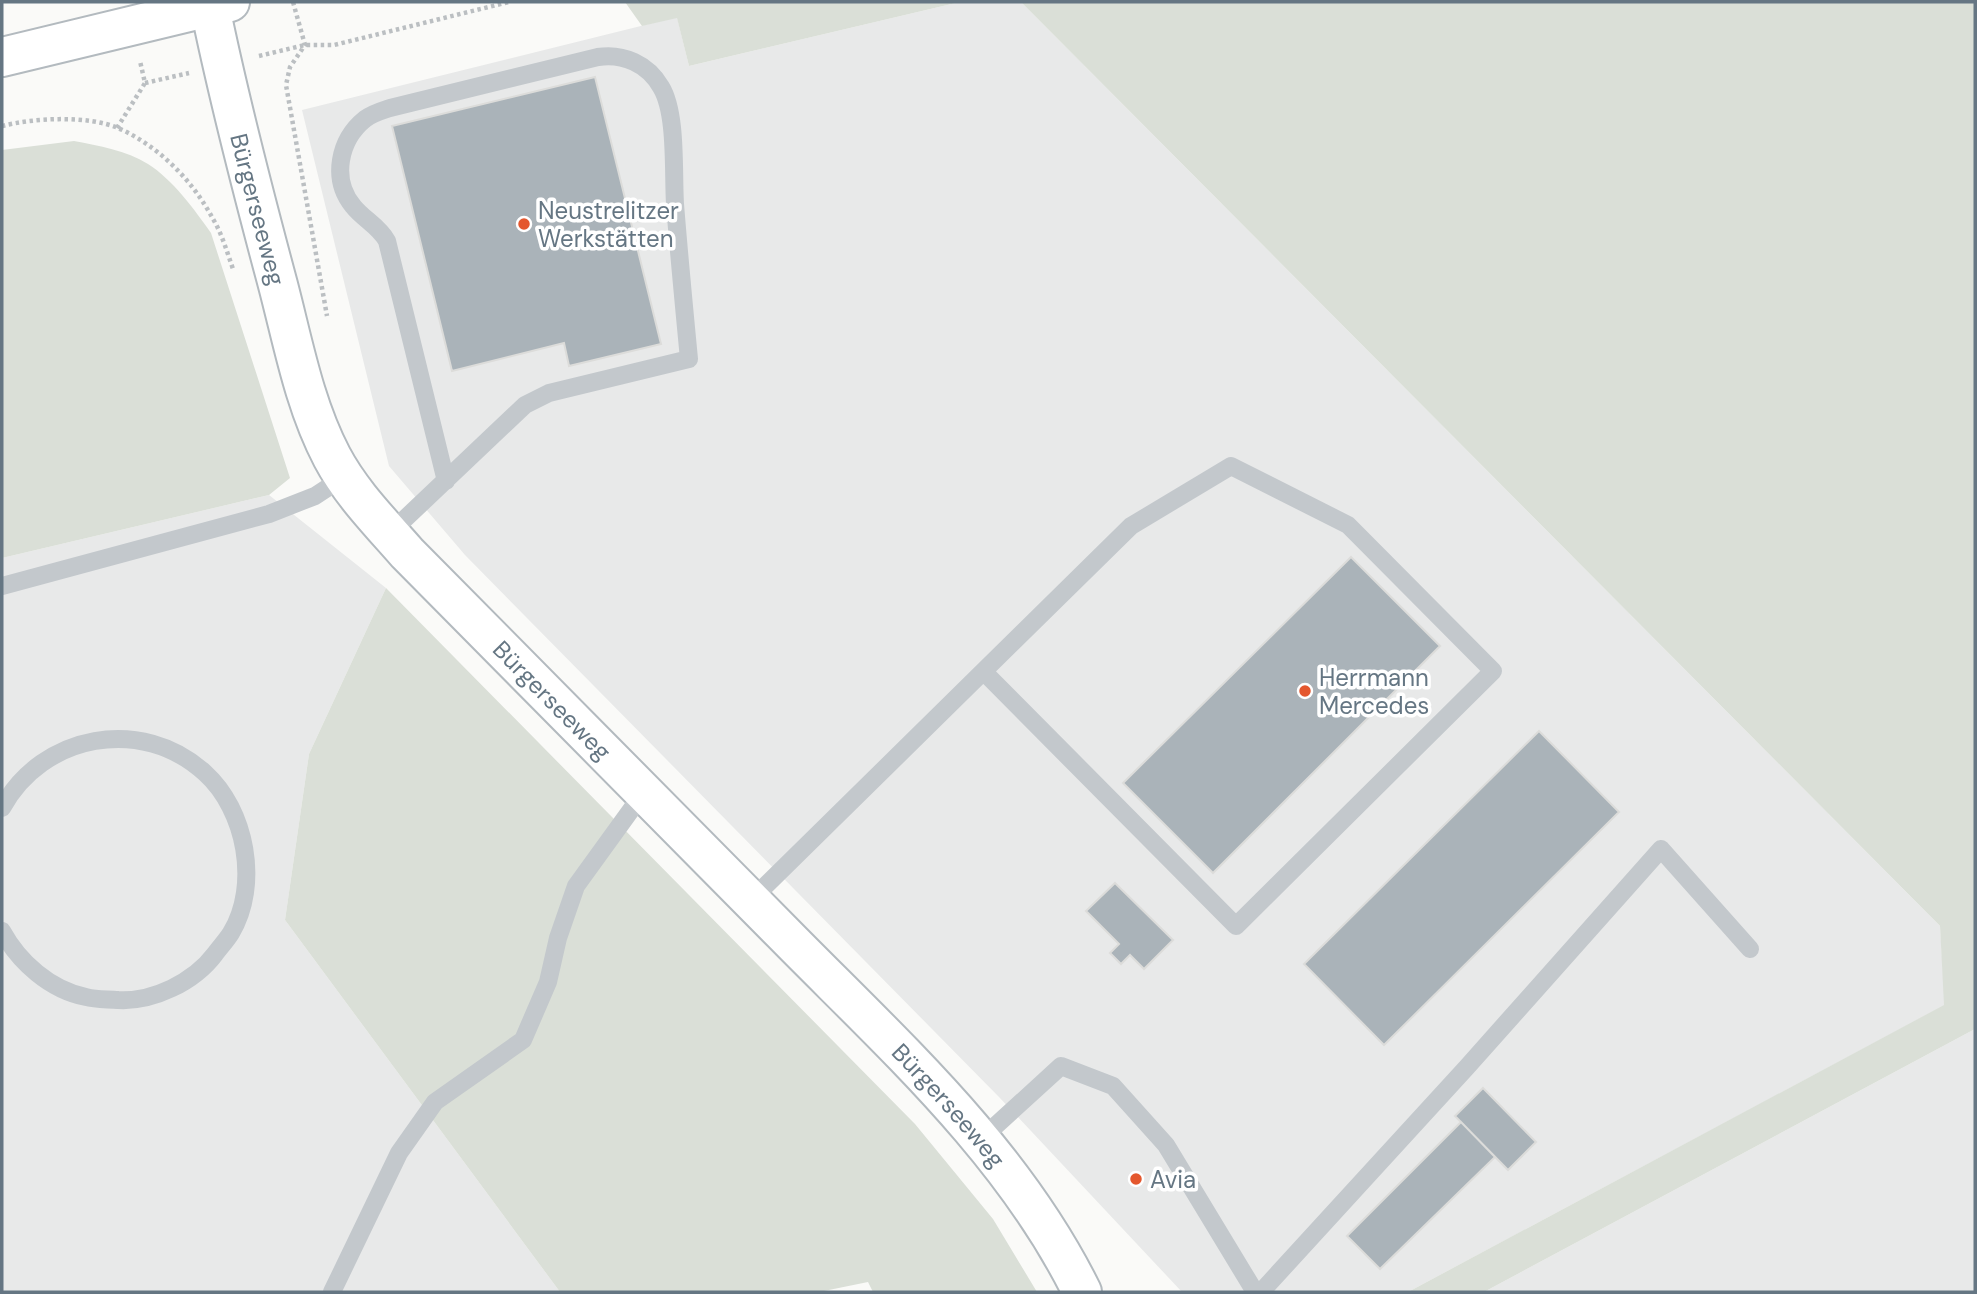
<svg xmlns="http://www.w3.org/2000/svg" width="1977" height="1294" viewBox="0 0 1977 1294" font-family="'DM Sans',sans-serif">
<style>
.built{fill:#e8e9e9}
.green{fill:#dadfd7}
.building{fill:#aab3b9;stroke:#dcdcda;stroke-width:2}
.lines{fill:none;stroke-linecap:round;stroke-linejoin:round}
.secondary-casing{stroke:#b3babf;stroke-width:42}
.path{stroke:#bbbfc2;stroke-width:4.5;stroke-dasharray:3.5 3.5;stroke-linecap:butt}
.lane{stroke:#c3c8cc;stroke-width:18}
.secondary{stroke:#fff;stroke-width:38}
.poi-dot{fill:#e4572e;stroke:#fff;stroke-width:2.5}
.labels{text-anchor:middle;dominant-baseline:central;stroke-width:7;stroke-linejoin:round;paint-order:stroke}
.street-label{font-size:24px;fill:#657683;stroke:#fff}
.poi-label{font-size:24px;fill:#657683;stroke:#fff;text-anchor:start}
</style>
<rect width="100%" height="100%" fill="#fafaf8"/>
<!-- built -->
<path class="built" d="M960 2H1021L1940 926 1945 1005 1408 1292H1182L999 1097 465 555 389 466 302 110 677 17 689 66Z
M269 495 386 588 309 754 285 920 560 1292H2V558Z
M1975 1029V1292H1484Z"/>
<!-- green -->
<path class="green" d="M625 2H960L689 66 677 18 642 26Z
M1021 2H1975V1029L1484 1292H1408L1944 1005 1940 926Z
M74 141C99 146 126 150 148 164 172 179 195 210 211 233L290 478 269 495 2 558V150Z
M386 588 915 1124 993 1219 1037 1292H873L868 1282 819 1292H560L285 920 309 754Z"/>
<!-- building -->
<path class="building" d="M595 77 661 344 569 366 564 343 452 371 392 126Z
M1351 557 1440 646 1213 873 1123 783Z
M1539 731 1619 812 1384 1045 1304 964Z
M1115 883 1173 940 1144 969 1130 955 1121 964 1110 953 1119 944 1086 911Z
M1483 1088 1536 1142 1508 1170 1455 1116Z
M1461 1122 1495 1157 1380 1269 1347 1236Z"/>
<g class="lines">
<defs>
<g id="secondary">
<path id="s1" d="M210 7C229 100 253 192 278 285 293 342 304 404 332 457 351 493 380 522 407 553 532 679 657 806 782 932 892 1044 1012 1150 1082 1292"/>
<path d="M2 57 230 2"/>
</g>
</defs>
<!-- secondary casing -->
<use href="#secondary" class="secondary-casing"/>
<!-- path -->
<path class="path" d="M293 2 305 45 290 67 286 85 327 316
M259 56 305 45H334L509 2
M145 83 189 73
M2 126C34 118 87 115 118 128 159 146 193 181 213 219 222 234 227 252 233 269
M117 128 145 83 140 61"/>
<!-- lane -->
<path class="lane" d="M390 533 525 405 549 393 689 359C684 307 679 255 675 204 673 172 677 113 661 87 648 64 623 53 598 57L390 108C381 111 373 113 365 119 339 140 331 179 353 206 363 219 379 226 387 241L446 481
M2 586 269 514 315 496 344 477
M2 808C42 734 142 715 205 773 246 810 260 885 231 933 226 941 220 947 215 954 194 982 153 1002 118 1000 108 999 96 1000 86 997 50 990 19 962 2 931
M751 900 1131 526 1231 466 1348 525 1493 671 1236 926 984 672
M981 1139 1061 1066 1113 1086 1166 1145 1255 1292
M332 1292 399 1153 435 1102 523 1040 548 982 558 938 576 886 644 792
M1261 1292 1467 1067 1661 849 1750 949"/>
<!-- secondary -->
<use href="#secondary" class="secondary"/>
</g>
<!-- markers -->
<g class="poi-dot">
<circle cx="524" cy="224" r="7"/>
<circle cx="1305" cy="691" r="7"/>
<circle cx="1136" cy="1179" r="7"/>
</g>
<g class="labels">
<!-- street labels -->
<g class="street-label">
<text stroke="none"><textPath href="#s1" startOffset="208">Bürgerseeweg</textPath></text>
<text stroke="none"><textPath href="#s1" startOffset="796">Bürgerseeweg</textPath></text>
<text stroke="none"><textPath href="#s1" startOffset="1363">Bürgerseeweg</textPath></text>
</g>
<!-- poi labels -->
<g class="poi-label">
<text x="538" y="210">Neustrelitzer<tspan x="538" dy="28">Werkstätten</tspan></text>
<text x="1319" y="677">Herrmann<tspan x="1319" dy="28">Mercedes</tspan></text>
<text x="1150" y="1179">Avia</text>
</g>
</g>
<!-- border -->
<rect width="1977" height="1294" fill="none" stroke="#657683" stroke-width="7"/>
</svg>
